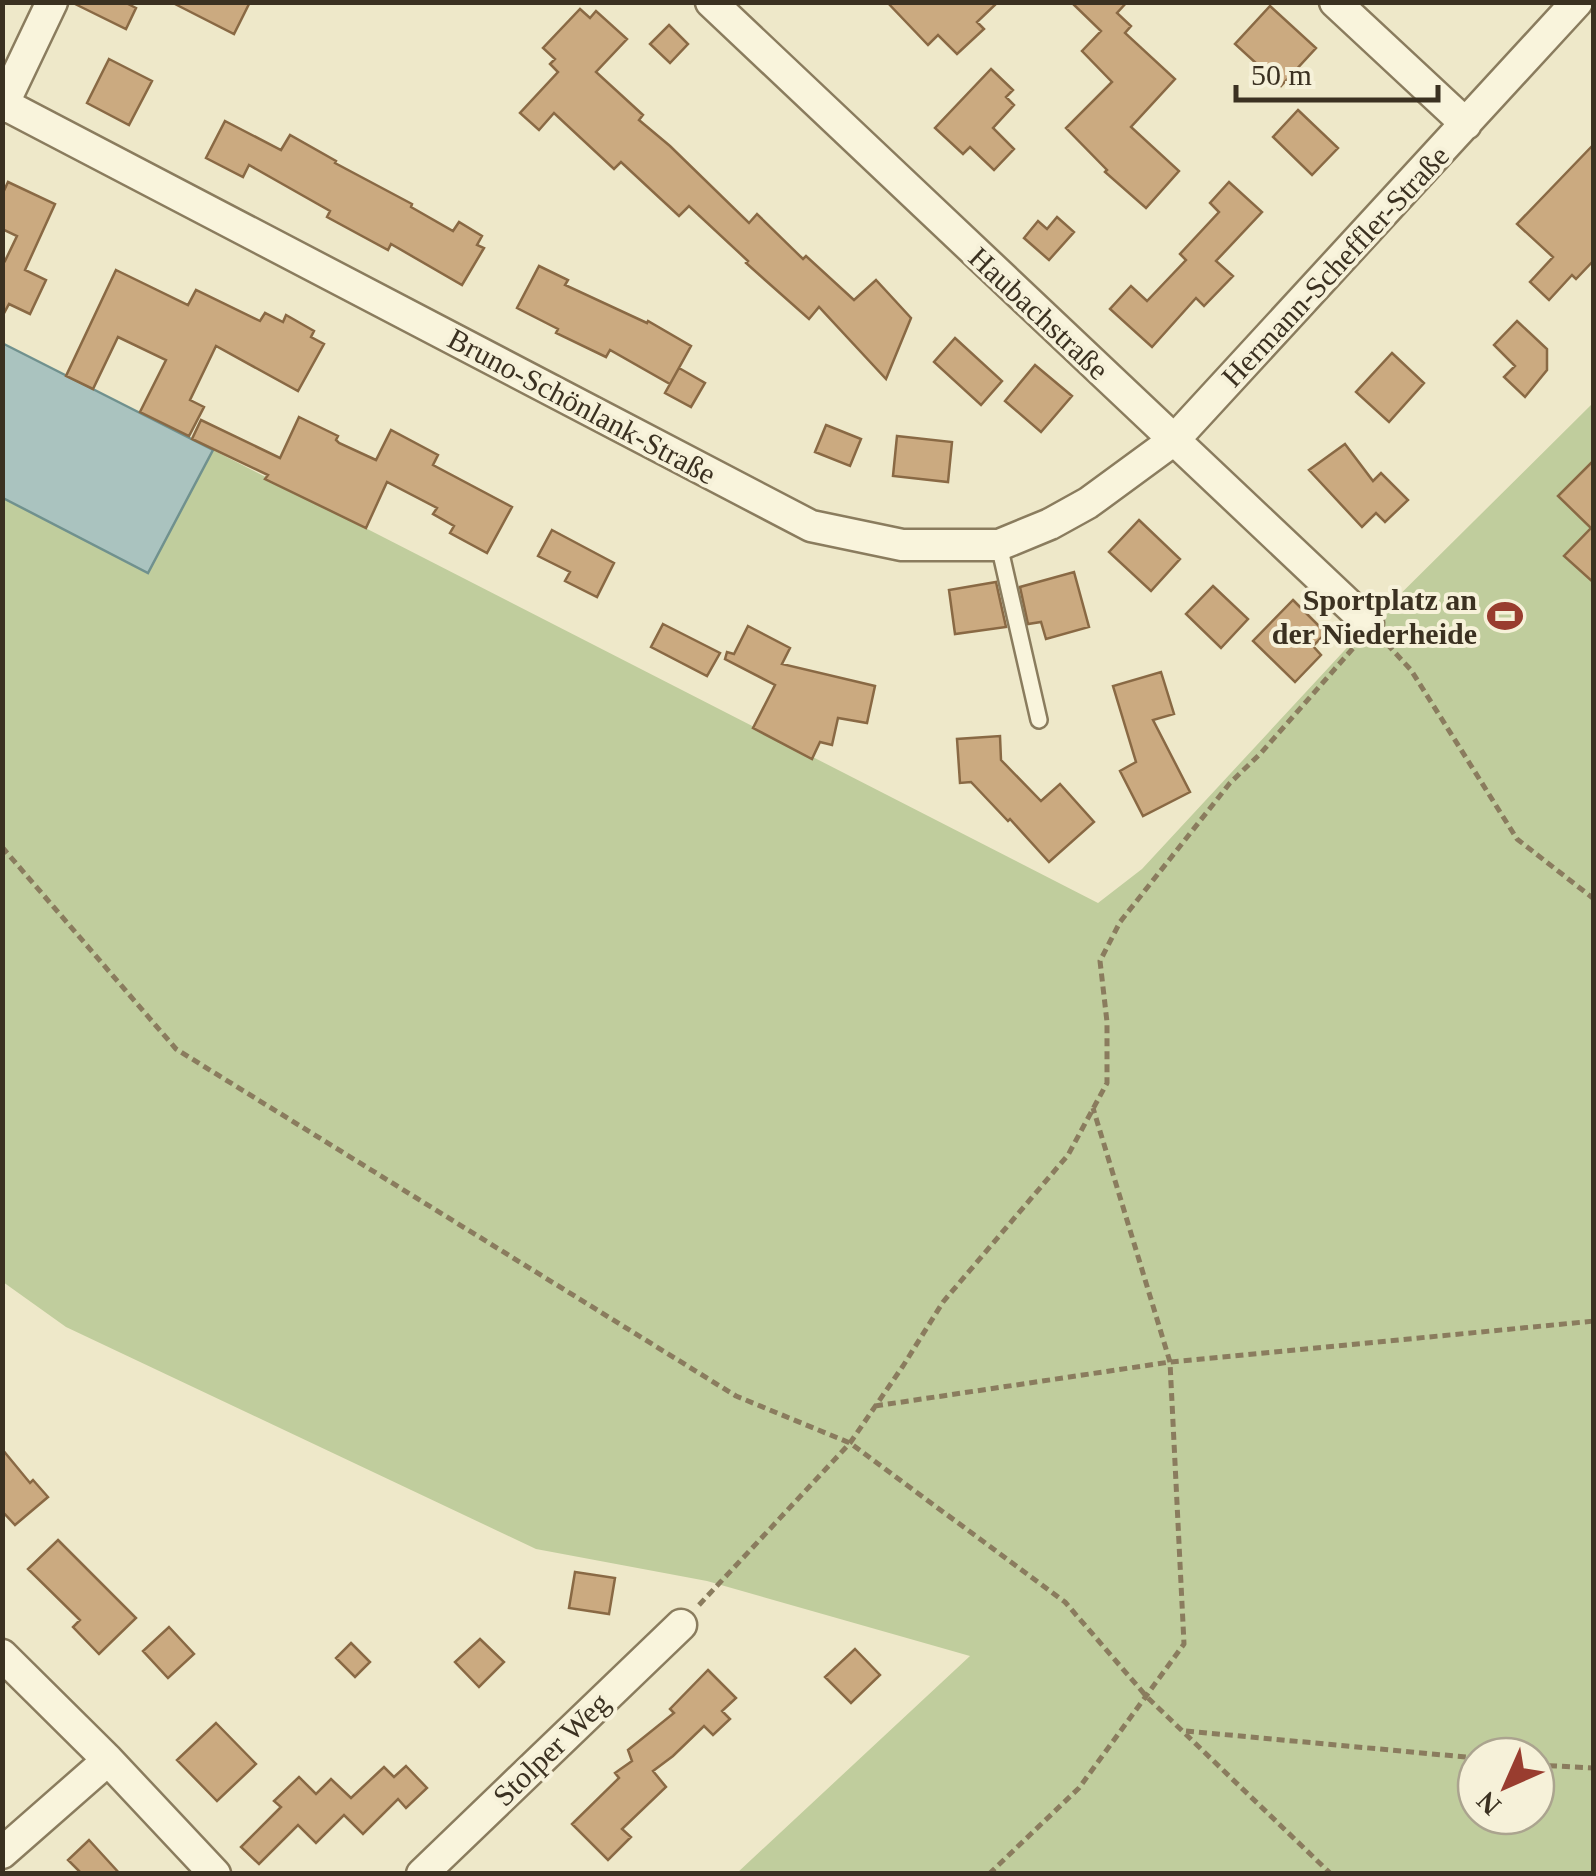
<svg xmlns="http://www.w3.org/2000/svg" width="1596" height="1876" viewBox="0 0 1596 1876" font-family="'Times New Roman',serif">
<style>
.green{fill:#c0cd9d;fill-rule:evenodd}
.water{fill:#aac3bf;stroke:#70918e;stroke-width:2.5}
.building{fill:#cbaa80;stroke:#896944;stroke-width:2.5}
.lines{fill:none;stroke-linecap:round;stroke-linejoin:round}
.service-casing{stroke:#8a7c5e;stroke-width:20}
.minor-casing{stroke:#8a7c5e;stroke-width:35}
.path{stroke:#8a7c5e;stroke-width:5;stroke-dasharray:8 5;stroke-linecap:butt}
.service{stroke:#f9f4dc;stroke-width:15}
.minor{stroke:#f9f4dc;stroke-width:30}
.labels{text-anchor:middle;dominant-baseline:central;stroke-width:8;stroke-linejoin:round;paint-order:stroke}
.street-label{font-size:30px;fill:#3b3121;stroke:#f6f1d9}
.poi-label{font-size:30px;font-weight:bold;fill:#3b3121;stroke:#f6f1d9;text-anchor:end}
</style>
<rect width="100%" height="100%" fill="#eee8c9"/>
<!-- green -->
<path class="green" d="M1593 403V1873H737L970 1656 707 1581 536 1549 66 1327 3 1282 2 498 148 573 213 450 1098 903 1142 869 1356 638ZM1476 1756H1536V1816H1476Z"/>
<!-- water -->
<path class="water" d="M2 343 213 450 148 573 3 498Z"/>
<!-- building -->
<path class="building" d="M71 2H124L136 8 126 29Z
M171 2H250L234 34Z
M887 2H998L977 22 984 29 957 54 938 35 928 45Z
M1071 2H1127L1117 13 1131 26 1125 33 1175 79 1131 127 1179 171 1146 208 1105 172 1107 170 1066 128 1112 82 1082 51 1101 31Z
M1270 6 1316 48 1281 86 1235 44Z
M580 9 590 18 596 11 627 39 596 72 643 115 639 120 670 146 749 223 757 214 803 259 806 256 854 300 876 280 911 318 886 379 819 307 809 319 746 263 748 261 689 206 679 216 621 162 614 169 554 113 539 130 520 113 558 72 550 64 555 59 543 48Z
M669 25 688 44 670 63 650 44Z
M109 59 152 81 129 125 87 103Z
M991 69 1013 90 1006 97 1014 105 993 128 1014 149 994 170 970 147 963 154 935 128Z
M1298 110 1338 148 1312 175 1273 137Z
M225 121 281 150 290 135 336 161 335 163 412 204 411 207 453 231 459 222 482 236 477 245 484 248 462 285 391 244 388 250 327 217 330 211 249 165 243 177 206 158Z
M1594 144V260L1576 279 1572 275 1549 300 1530 282 1553 257 1517 224Z
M8 182 55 204 25 270 46 280 30 314 9 304 2 317V259L5 261 17 236 2 229V195Z
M1229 182 1262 212 1216 261 1233 276 1204 306 1196 298 1152 347 1110 309 1131 286 1147 301 1186 260 1180 254 1219 212 1210 203Z
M1057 217 1074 232 1049 260 1024 238 1038 221 1047 229Z
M539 266 568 280 565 285 647 323 648 321 691 346 670 384 610 350 606 357 556 333 558 329 517 308Z
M116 270 188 305 196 290 260 321 265 313 283 322 286 315 314 331 311 337 324 344 298 391 216 346 190 400 204 407 189 436 140 412 166 360 118 337 93 389 66 376Z
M1517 321 1547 349V370L1525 397 1504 377 1515 366 1494 345Z
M955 338 1002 381 981 405 934 362Z
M1392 353 1424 383 1389 422 1356 392Z
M1035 365 1072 396 1041 432 1005 401Z
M679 368 705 383 691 407 665 393Z
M299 417 338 436 336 440 339 443 376 460 391 430 438 455 433 465 512 507 487 553 450 533 454 526 433 514 437 508 387 482 366 528 265 479 268 475 192 439 201 420 280 458Z
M826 425 861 439 850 466 815 452Z
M897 436 952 442 948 482 893 476Z
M1345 444 1373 481 1381 473 1408 500 1385 522 1376 513 1362 527 1309 470Z
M1594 460V583L1564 556 1591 528 1558 496Z
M1139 520 1180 559 1151 591 1109 552Z
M552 530 614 563 597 597 565 581 570 572 538 556Z
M1074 572 1089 627 1046 639 1041 622 1028 624 1020 587Z
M996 582 1006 627 955 634 949 590Z
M1213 586 1248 619 1221 648 1186 614Z
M1293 600 1326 633 1313 646 1321 655 1295 682 1253 641Z
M663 624 720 653 707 676 651 647Z
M748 626 790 648 782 664 875 686 867 723 838 718 832 745 820 742 812 759 753 728 775 685 725 659 727 652 734 654Z
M1161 672 1174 714 1153 720 1190 792 1143 816 1120 771 1136 762 1113 686Z
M1000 736 1001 760 1041 801 1060 784 1094 822 1049 862 1010 819 1008 821 971 782 960 783 957 739Z
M2 1449 30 1483 33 1480 48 1497 15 1525 2 1511Z
M58 1540 136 1618 99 1654 73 1627 80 1620 28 1569Z
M575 1572 615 1578 609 1614 569 1608Z
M169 1627 194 1654 168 1678 143 1651Z
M480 1639 504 1662 479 1687 455 1662Z
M351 1643 370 1662 355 1677 336 1658Z
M855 1649 880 1675 851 1703 825 1677Z
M708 1670 736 1698 722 1711 730 1719 713 1735 704 1726 673 1756 653 1771 666 1787 622 1829 631 1837 608 1860 572 1824 619 1778 615 1773 632 1761 628 1750 674 1713 670 1709Z
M216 1723 256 1764 217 1801 177 1760Z
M406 1766 427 1788 406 1808 398 1799 363 1834 344 1815 316 1843 298 1825 259 1864 241 1847 281 1807 274 1801 299 1777 316 1794 331 1779 351 1798 384 1767 394 1777Z
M89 1840 120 1874H82L68 1860Z"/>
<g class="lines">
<defs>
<path id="service" d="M999 545 1039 720"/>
<path id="minor" d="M711 2 1368 623
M1335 2 1466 124
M2 103 811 526 902 545H999L1050 524 1088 503 1174 440 1577 2
M2 107 52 2
M2 1655 108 1760 215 1874
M2 1853 108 1760
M422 1874 681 1625"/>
</defs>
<!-- service casing -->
<use href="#service" class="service-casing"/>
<!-- minor casing -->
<use href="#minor" class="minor-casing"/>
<!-- path -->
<path class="path" d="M1387 644 1411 670 1517 839 1594 899
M2 847 176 1049 736 1396 850 1443 1065 1602 1147 1697 1331 1874
M875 1406 1170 1362 1594 1321
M699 1605 850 1443 903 1366 943 1302 1068 1155 1107 1083V1022L1100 961 1120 922 1230 783 1261 753 1355 646
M1186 1731 1476 1758
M1536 1765 1594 1768
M989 1874 1079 1788 1184 1644 1170 1362 1093 1108"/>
<!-- service -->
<use href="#service" class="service"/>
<!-- minor -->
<use href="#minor" class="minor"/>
</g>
<!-- icons -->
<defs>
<symbol id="stadium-bare" viewBox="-9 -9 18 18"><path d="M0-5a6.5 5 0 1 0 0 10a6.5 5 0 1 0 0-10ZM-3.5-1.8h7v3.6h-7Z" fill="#993d2f" stroke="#f6f1d9" stroke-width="2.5" paint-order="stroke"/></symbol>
</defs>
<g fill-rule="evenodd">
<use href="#stadium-bare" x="1480" y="591" width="50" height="50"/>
</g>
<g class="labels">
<!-- street labels -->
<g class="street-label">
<text transform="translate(1335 266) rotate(-47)">Hermann-Scheffler-Straße</text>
<text transform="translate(1039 313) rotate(43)">Haubachstraße</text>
<text transform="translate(582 406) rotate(28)">Bruno-Schönlank-Straße</text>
<text transform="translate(551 1749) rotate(-44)">Stolper Weg</text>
</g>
<!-- poi labels -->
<g class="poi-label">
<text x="1477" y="599">Sportplatz an<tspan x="1477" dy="34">der Niederheide</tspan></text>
</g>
</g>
<!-- border -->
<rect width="1596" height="1876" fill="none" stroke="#3b3121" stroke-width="10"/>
<!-- north arrow -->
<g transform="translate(1506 1786) rotate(225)"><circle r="48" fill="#f6f1d9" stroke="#aba48f" stroke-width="2.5"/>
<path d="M0-8L18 38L0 25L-18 38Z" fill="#993d2f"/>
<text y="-15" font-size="28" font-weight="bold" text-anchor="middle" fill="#3b3121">N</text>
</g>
<!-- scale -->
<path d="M1236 85v15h202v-15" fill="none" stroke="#3b3121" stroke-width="5"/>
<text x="1251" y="85" font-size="30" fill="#3b3121" stroke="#f6f1d9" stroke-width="8" paint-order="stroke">50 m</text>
</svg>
